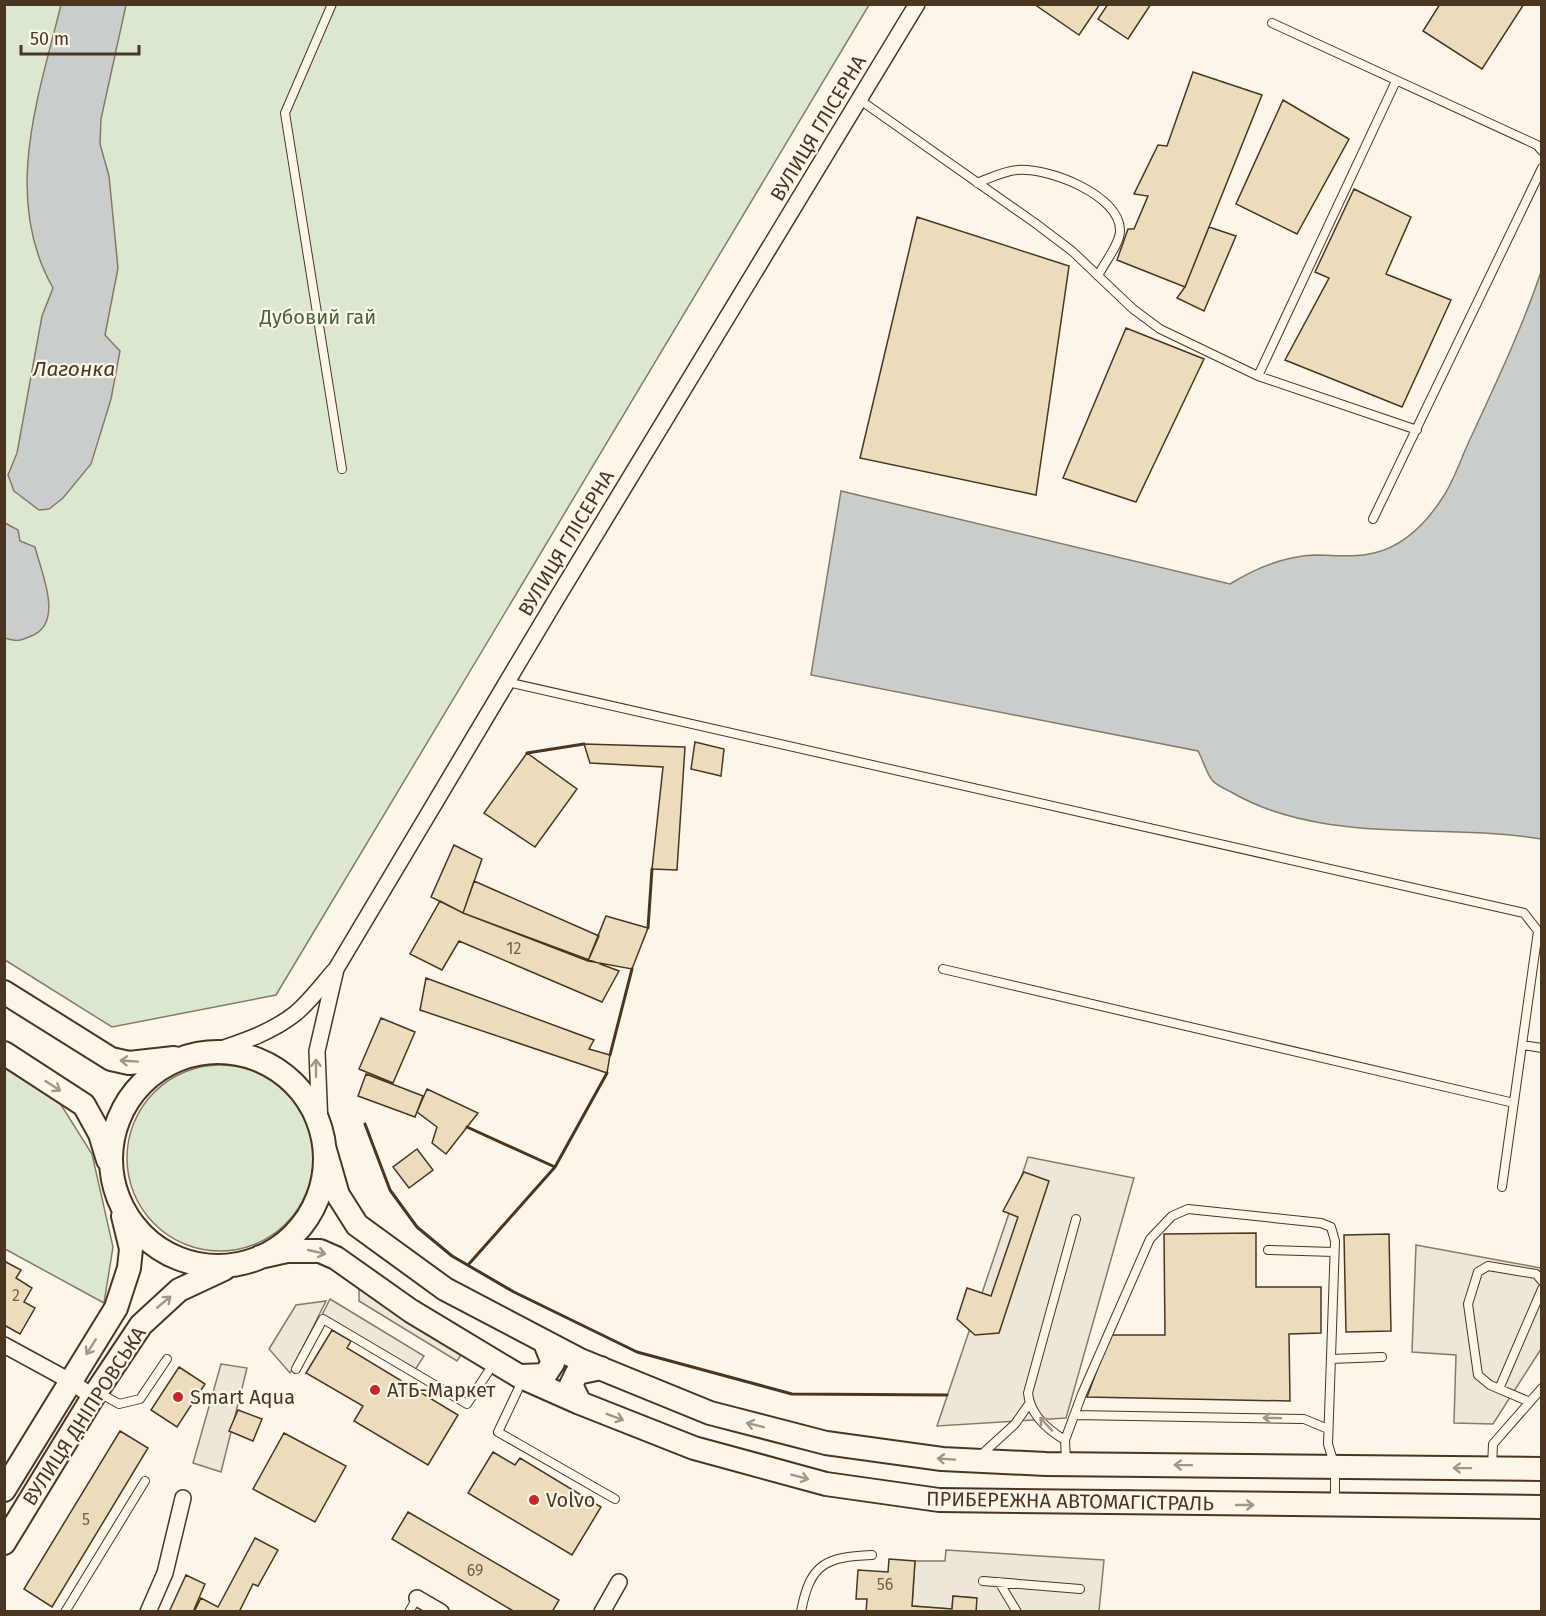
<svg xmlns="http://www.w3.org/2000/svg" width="1546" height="1616" viewBox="0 0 1546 1616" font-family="'Fira Sans',sans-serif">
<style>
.green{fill:#dce7d0;stroke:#887966;stroke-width:1.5}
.parking{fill:#ede7d9;stroke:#887966;stroke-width:1.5}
.water{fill:#c9cecd;stroke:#887966;stroke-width:1.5}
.building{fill:#ecdcbc;stroke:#4a3520;stroke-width:1.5}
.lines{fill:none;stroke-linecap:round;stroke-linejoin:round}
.lane-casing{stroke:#4a3520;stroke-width:10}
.street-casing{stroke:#4a3520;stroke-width:18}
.primary-casing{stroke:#4a3520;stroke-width:26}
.lane{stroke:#fbf6e9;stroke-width:8}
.street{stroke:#fbf6e9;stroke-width:15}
.primary{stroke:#fbf6e9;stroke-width:22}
.wall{stroke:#4a3520;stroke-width:3}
.oneway{stroke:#a29684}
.poi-dot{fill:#c62828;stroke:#fbf6e9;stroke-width:2}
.labels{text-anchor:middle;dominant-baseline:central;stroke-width:4.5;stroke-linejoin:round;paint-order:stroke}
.number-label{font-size:16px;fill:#725f47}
.street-label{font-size:20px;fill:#4a3520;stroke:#fbf6e9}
.park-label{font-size:20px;fill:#436837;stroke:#fbf6e9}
.poi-label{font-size:20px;fill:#4a3520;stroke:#fbf6e9;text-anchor:start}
.water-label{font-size:21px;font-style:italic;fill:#4a3520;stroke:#fbf6e9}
</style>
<rect width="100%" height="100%" fill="#fbf6e9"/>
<!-- green -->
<path class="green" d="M4 5H869L276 995 112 1027 5 960Z
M127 1158a93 93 0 1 1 186 0a93 93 0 1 1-186 0Z
M5 1068 58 1100 92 1154 113 1247 104 1303 5 1249Z"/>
<!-- parking -->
<path class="parking" d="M1028 1157 1134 1178 1066 1418 937 1426Z
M1416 1245 1541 1268V1349L1493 1424 1454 1423 1456 1355 1412 1352Z
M359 1284 465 1349 457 1361 359 1301Z
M330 1299 424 1356 415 1370 322 1315Z
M326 1301 290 1373 269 1349 296 1305Z
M221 1364 247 1368 221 1472 193 1463Z
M946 1550 1104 1560 1099 1611H976V1598L953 1596 952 1609 912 1606 915 1561H945Z"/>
<!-- water -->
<path class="water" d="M61 5H126L101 119 100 144 109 176 118 268 105 335 120 351 111 399 91 464 63 498 49 509 39 510 14 491 8 475 17 453 42 316 53 288C2 198 38 98 61 5Z
M1541 272V839C1440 822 1324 846 1231 792 1225 789 1216 785 1212 780 1206 772 1203 760 1198 751L811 675 841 491 1230 584C1256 568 1284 556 1315 555 1335 555 1354 558 1374 553 1404 546 1427 522 1443 497 1455 479 1462 455 1472 435 1497 381 1522 328 1541 272Z
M5 523 18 530 20 541 35 547C41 572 65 623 31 636 20 641 16 642 5 638Z"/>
<!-- building -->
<path class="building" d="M1034 4H1100L1079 35Z
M1108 4H1151L1128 39 1098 19Z
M1440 4H1524L1482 69 1423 31Z
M1193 72 1262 95 1185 287 1117 260 1128 229H1134L1148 196 1134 194 1158 145 1167 146Z
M1283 100 1349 139 1297 234 1236 204Z
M1354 189 1411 217 1386 274 1451 300 1402 407 1285 360 1329 278 1315 272Z
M917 217 1069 266 1036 495 860 458Z
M1209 227 1236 236 1204 311 1177 298 1185 287Z
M1126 328 1204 359 1136 502 1063 478Z
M695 742 724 749 721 776 691 769Z
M584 744 685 747 677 870 652 869 663 767 590 763Z
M527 753 577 789 535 847 484 813Z
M454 845 482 859 463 913 431 897Z
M474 881 599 936 588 961 463 913Z
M440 901 463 913 619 971 602 1002 459 941 442 970 410 954Z
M606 916 648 928 632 969 588 961Z
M426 978 594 1040 589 1049 610 1055 607 1073 420 1010Z
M381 1018 415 1032 393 1083 359 1069Z
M366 1074 423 1096 415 1117 358 1096Z
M427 1089 478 1113 446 1154 432 1143 437 1127 417 1112Z
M417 1149 433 1170 409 1188 393 1167Z
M1024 1172 1049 1181 999 1333 975 1335 957 1319 967 1288 991 1296 1018 1217 1003 1211Z
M1256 1233V1287H1321V1333L1289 1334 1290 1401 1087 1397 1110 1335H1165L1164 1234Z
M1389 1234 1391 1331 1346 1332 1344 1235Z
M4 1261 21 1270 16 1278 32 1288 24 1302 35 1308 20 1334 4 1325Z
M332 1330 351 1341 347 1348 458 1415 428 1465 354 1421 363 1406 306 1373Z
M179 1367 205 1384 177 1427 151 1410Z
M238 1410 262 1419 253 1441 229 1431Z
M120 1431 148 1448 52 1607 24 1589Z
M284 1433 346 1466 315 1522 253 1489Z
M493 1452 515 1465 520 1458 601 1507 572 1555 468 1493Z
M408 1512 559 1600 552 1612H515L392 1539Z
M255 1538 278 1550 258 1586 253 1584 239 1612H194L201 1598 218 1607Z
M889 1559 915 1561 912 1606 952 1609 953 1596 977 1598 976 1612H866L867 1599H856L858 1570 888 1572Z
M186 1575 205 1584 193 1612H169Z"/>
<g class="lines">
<defs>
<path id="lane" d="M332 4 285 113 342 469
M1272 23 1537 145 1542 151
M860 100 1035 223 1072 251 1133 309 1160 329 1258 376 1417 430
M977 183C990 178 1004 171 1017 170 1047 167 1121 195 1120 231 1120 244 1104 263 1098 276
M1258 376 1396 81
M1373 519 1542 168
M507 682 1524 913 1538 931 1502 1187
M943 969 1514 1103
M1522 1045 1542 1048
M1268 1250 1334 1252
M1331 1359 1382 1357
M296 1369 323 1319 467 1404 494 1363
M523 1379 498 1432 615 1499
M1499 1389 1542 1289
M98 1392 119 1404 140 1399 167 1359
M1530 1402 1490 1385 1478 1375 1468 1304 1478 1272 1488 1266 1536 1274 1542 1281
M1075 1415 1304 1419 1328 1429
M1065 1440C1048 1430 1030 1414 1028 1393L1076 1219
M981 1455 1015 1424 1029 1404
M1066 1461 1065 1440 1082 1394 1150 1239 1172 1216 1188 1209 1321 1223 1331 1227 1335 1241 1328 1444 1335 1467V1501
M1492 1467 1493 1444 1542 1388
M983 1581 1080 1589
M999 1582 1017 1612
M65 1612 145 1481
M409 1612 417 1598
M801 1612C810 1563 826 1557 872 1555"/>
<path id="street" d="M212 1052C242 1042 271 1033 296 1013 310 1001 322 985 334 971
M320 1126 317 1051 336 969 554 603 917 4
M4 1345 70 1381 93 1397
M417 1598 441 1612
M148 1612 165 1573 183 1498
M602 1612 619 1582"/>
<path id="primary" d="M4 992 111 1059 129 1063 174 1058
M111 1159a107 107 0 1 1 214 0a107 107 0 1 1-214 0Z
M4 1053 84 1105 100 1134 108 1160
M325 1150 338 1195 357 1225 445 1289 580 1360 710 1413 826 1443 942 1459 1046 1464 1542 1469
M260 1257 287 1251H320L336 1258 411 1311 519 1376 580 1403 694 1448 826 1484 939 1500 1542 1507
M521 1376 545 1375 553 1363 545 1343
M580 1403 571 1385 577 1373 601 1368
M4 1490 116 1308 129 1268 131 1249 123 1216
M4 1543 93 1397 141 1325 179 1290 224 1269"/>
</defs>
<!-- lane casing -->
<use href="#lane" class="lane-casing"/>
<!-- street casing -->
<use href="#street" class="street-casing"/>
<!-- primary casing -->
<use href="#primary" class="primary-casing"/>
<!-- lane -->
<use href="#lane" class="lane"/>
<!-- street -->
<use href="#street" class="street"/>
<!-- primary -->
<use href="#primary" class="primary"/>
<!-- wall -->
<path class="wall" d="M527 753 584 744
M648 928 652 869
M610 1055 632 969
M365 1124 390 1190 417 1227 452 1256 514 1292 637 1352 792 1394 947 1395
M467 1127 555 1167 468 1265
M555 1167 607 1073"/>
</g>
<!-- one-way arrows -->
<defs><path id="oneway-shaft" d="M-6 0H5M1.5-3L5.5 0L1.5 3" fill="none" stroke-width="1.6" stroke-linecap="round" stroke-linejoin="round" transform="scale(1.5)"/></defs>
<g class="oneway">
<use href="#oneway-shaft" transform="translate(129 1061) rotate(-176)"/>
<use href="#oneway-shaft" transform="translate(316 1068) rotate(-90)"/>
<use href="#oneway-shaft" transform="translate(53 1086) rotate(33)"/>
<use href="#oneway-shaft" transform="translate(317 1252) rotate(13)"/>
<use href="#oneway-shaft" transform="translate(164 1302) rotate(-40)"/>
<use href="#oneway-shaft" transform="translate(91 1347) rotate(122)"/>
<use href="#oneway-shaft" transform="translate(615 1417) rotate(21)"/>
<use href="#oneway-shaft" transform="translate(1272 1418) rotate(-179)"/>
<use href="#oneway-shaft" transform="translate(1046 1424) rotate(-133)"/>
<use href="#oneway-shaft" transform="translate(755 1425) rotate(-166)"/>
<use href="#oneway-shaft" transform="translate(946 1459) rotate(-176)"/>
<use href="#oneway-shaft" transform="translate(1183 1465) rotate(-179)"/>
<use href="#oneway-shaft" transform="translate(1462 1468) rotate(-179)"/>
<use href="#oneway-shaft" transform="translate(800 1477) rotate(15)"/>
<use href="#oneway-shaft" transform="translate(1245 1505)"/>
</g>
<!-- markers -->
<g class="poi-dot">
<circle cx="375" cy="1390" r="6"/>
<circle cx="178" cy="1397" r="6"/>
<circle cx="534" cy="1500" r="6"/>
</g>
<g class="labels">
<!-- number labels -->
<g class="number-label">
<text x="514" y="948">12</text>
<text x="16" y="1295">2</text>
<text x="86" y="1519">5</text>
<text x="475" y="1570">69</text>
<text x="885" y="1584">56</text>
</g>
<!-- street labels -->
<g class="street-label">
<text transform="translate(818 128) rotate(-59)">ВУЛИЦЯ ГЛІСЕРНА</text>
<text transform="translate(566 543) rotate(-59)">ВУЛИЦЯ ГЛІСЕРНА</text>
<text transform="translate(84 1416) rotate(-57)">ВУЛИЦЯ ДНІПРОВСЬКА</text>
<text transform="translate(1070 1501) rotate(1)">ПРИБЕРЕЖНА АВТОМАГІСТРАЛЬ</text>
</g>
<!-- park labels -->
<g class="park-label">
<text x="318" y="317">Дубовий гай</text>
</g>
<!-- poi labels -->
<g class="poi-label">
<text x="387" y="1390">АТБ-Маркет</text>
<text x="190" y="1397">Smart Aqua</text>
<text x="546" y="1500">Volvo</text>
</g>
<!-- water labels -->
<g class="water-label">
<text x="74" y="369">Лагонка</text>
</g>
</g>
<!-- border -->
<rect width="1546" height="1616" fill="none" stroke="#4a3520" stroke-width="12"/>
<!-- scale -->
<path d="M21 45v9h118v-9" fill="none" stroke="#4a3520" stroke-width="3"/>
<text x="30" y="45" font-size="18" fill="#4a3520" stroke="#fbf6e9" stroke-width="4.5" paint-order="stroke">50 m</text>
</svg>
